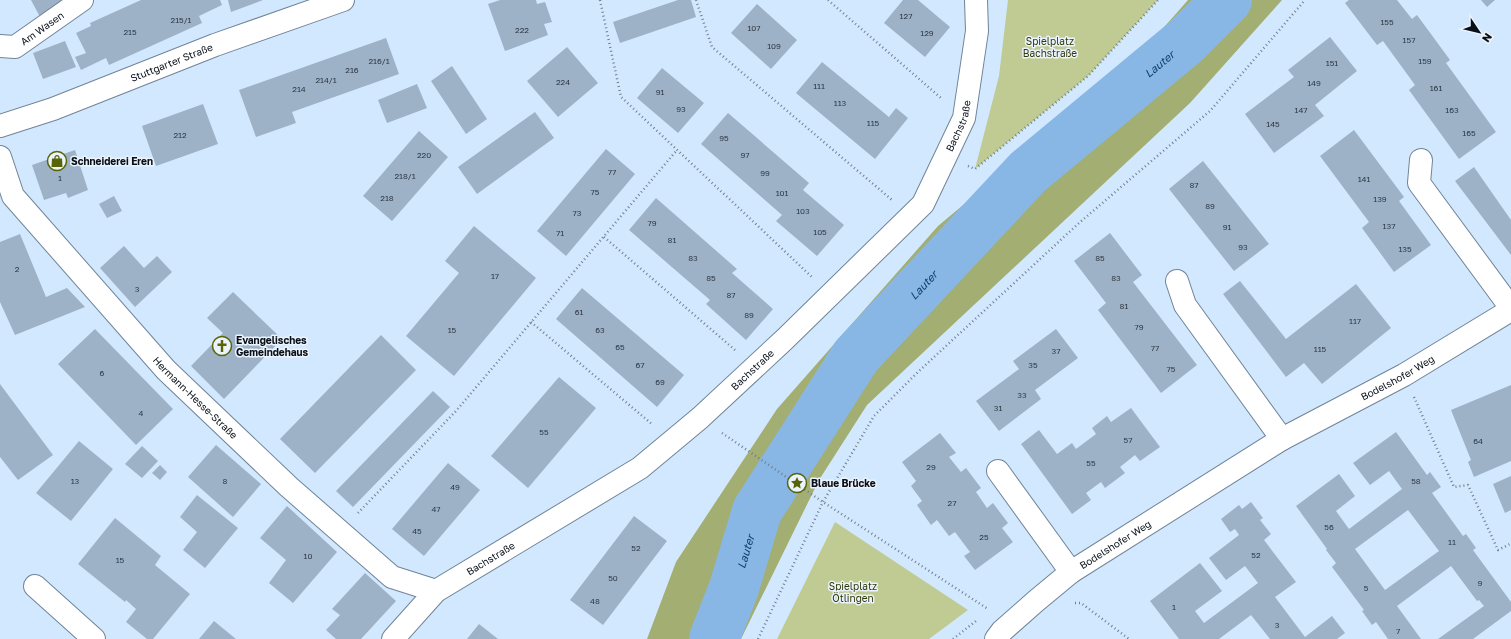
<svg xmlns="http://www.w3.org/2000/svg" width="1511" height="639" viewBox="0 0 1511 639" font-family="'Golos Text',sans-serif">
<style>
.green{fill:#bfcb92}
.forest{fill:#a2ae72}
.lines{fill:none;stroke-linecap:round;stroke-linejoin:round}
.river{stroke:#89b7e5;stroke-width:50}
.building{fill:#9db2c7;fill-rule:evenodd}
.minor-casing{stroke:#708498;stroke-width:24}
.secondary-casing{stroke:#708498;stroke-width:24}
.path{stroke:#71808f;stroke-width:2.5;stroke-dasharray:1 3;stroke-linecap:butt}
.minor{stroke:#fff;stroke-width:22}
.secondary{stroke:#fff;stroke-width:22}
.labels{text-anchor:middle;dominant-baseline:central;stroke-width:3;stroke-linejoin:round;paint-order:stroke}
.number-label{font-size:8px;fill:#2e3844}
.street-label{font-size:10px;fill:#091018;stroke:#ebf3fd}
.park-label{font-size:10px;fill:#32390a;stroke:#ebf3fd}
.poi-label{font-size:10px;font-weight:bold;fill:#091018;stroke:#ebf3fd;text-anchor:start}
.water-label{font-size:11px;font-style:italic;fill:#0b3f69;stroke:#ebf3fd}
</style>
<rect width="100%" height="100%" fill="#d2e8fe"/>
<!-- green -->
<path class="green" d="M1008 0H1158L1088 76 975 169 999 76Z
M835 522 968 610 929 639H777Z"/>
<!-- forest -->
<path class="forest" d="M1188 0H1282L1190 103 867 405 819 480 741 639H647L676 562 777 409 938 226 1130 66Z"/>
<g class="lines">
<!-- river -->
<path class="river" id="s1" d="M714 639 734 588 757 511 856 356 1028 172 1186 41 1227 0"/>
</g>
<!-- building -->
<path class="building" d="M31 0H70L40 17Z
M141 0H220L222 5 199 16 202 23 109 65 106 58 81 70 75 57 86 53 76 33 91 26 90 23Z
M228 0H263L231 12Z
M500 0H536L537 4 545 2 552 22 544 24 548 35 505 51 488 4Z
M678 0H691L696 17 620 43 613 22Z
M903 0H918L950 27 925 57 884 23Z
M1349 0H1397L1412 19 1417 15 1450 60 1446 63 1496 132 1459 159 1409 90 1415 85 1383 41 1377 45 1345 3Z
M1481 0H1495L1487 7Z
M757 4 797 40 771 69 731 33Z
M1330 37 1357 71 1315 105 1324 116 1274 153 1245 114 1294 77 1288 70Z
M386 38 399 74 292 112 296 123 256 137 239 90Z
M65 41 76 67 43 79 33 53Z
M567 47 598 83 558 117 527 81Z
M822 62 889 117 896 108 908 118 875 159 796 93Z
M452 66 487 119 466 134 431 81Z
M662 68 704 103 678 133 637 98Z
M417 84 427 108 387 123 378 100Z
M203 104 218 144 156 166 142 126Z
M535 112 554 138 477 194 458 167Z
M728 113 809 183 803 190 844 225 817 256 776 221 782 215 701 144Z
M1354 130 1404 197 1399 201 1431 245 1394 272 1362 228 1369 222 1320 156Z
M419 131 448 157 392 221 363 196Z
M606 149 635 174 566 256 537 231Z
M75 150 88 190 68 198 66 193 44 200 32 165Z
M1203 161 1269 244 1234 271 1169 189Z
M1474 167 1511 220V255L1455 181Z
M114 196 122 211 107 218 99 204Z
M656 198 737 269 732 273 773 309 746 340 706 304 710 300 629 230Z
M474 226 536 278 454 376 406 336 459 273 445 261Z
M1110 233 1142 275 1133 282 1197 365 1161 393 1098 310 1106 303 1074 261Z
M20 234 46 297 67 288 85 307 15 335 0 302V242Z
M124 246 144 268 157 256 172 272 135 307 100 268Z
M1240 281 1286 339 1356 284 1391 328 1322 384 1304 363 1286 377 1223 294Z
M582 288 684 375 657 407 556 319Z
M233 292 282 339 224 399 191 366 223 333 207 318Z
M95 329 173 409 136 445 58 364Z
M1056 329 1078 358 1035 390 1041 399 999 431 976 401 1019 369 1013 361Z
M381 335 416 370 315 473 280 439Z
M559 377 596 408 528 488 491 456Z
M0 384 53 455 18 480 0 457Z
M1511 385V461L1474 477 1468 462 1471 460 1451 410Z
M433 391 450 407 353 507 336 491Z
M1131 408 1160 447 1140 461 1135 455 1120 467 1125 473 1105 488 1101 482 1086 493 1091 500 1072 514 1021 444 1039 430 1057 454 1072 443 1076 449 1096 434 1092 428 1107 416 1111 422Z
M1396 432 1427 475 1430 472 1441 487 1432 493 1463 536 1466 534 1476 548 1473 550 1511 602V611L1473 639H1438L1484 606 1479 600 1477 601 1451 566 1397 606 1421 639H1388L1376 622 1372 625 1362 611 1364 610 1332 567 1336 563 1326 550 1327 549 1296 506 1339 474 1355 496 1336 511 1349 529 1402 489 1389 471 1370 485 1353 463ZM1408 510 1439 551 1385 590 1355 549Z
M940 433 956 453 949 457 961 472 966 468 981 488 976 492 987 508 993 503 1008 523 1002 528 1013 542 975 570 964 556 970 552 955 532 949 536 937 520 931 525 917 505 922 501 911 486 916 481 902 462Z
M79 441 113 469 71 521 36 493Z
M216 445 261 484 233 517 188 477Z
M142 446 158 461 142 478 125 464Z
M448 463 480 490 424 556 392 529Z
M160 465 167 472 160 480 152 473Z
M1511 476V510L1505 513 1493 484Z
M197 495 238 528 205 568 183 550 197 532 180 517Z
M1251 502 1263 518 1260 520 1271 534 1264 540 1296 582 1275 597 1305 637 1332 616 1345 633 1337 639H1270L1251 615 1219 639H1179L1150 601 1200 563 1222 591 1195 611 1204 623 1258 583 1245 566 1226 580 1209 558 1239 535 1235 529 1230 532 1221 519 1239 505 1242 509Z
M287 506 337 552 293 603 269 583 286 560 260 538Z
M634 516 667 541 603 625 570 600Z
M115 518 161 556 155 565 190 594 153 639H147L126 622 136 609 126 600 125 602 78 564Z
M365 573 396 601 361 639H336L326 630 340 615 332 609Z
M214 621 236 639H199Z
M479 624 498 639H467Z"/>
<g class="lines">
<defs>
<g id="minor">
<path id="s2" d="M0 46 15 47 82 0"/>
<path id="s3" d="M0 157 13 196 166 370 289 487 392 577 436 591"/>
<path d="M1421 160 1419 183 1511 308"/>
<path d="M1177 281 1185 305 1282 439"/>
<path d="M998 471 1071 572"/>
<path d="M35 586 94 639"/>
<path id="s4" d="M393 639 436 591 640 468 700 418 785 339 923 204 964 118 977 31 976 0"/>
<path id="s5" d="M996 639 1002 631 1036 601 1071 572 1282 439 1404 375 1511 310"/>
</g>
<g id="secondary">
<path id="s6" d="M0 126 53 109 215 45 343 0"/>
</g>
</defs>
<!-- minor casing -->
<use href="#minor" class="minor-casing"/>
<!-- secondary casing -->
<use href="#secondary" class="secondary-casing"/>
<!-- path -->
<path class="path" d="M600 0 621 97 812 277
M696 0 712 47 892 200
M828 0 941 98
M968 166 975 169 1088 76 1158 0
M604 237 735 350
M531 322 653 425
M1414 397 1454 487 1468 485 1498 550 1510 544 1511 546
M722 433 823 502 988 609
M358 513 456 411 677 150
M1075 603H1081L1129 639
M758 639 823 502 874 416 919 371 1079 223 1210 111 1305 0
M953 639 976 621"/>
<!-- minor -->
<use href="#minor" class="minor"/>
<!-- secondary -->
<use href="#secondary" class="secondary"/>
</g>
<!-- icons -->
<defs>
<symbol id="shop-ring" viewBox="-11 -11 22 22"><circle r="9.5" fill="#ebf3fd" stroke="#586405" stroke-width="1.5"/><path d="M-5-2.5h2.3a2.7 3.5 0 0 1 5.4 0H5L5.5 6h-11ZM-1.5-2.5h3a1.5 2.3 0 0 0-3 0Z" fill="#586405"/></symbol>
<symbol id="church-ring" viewBox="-11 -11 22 22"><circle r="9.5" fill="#ebf3fd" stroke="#586405" stroke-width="1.5"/><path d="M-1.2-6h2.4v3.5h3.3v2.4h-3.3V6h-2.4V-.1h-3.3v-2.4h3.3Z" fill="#586405"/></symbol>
<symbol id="sight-ring" viewBox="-11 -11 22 22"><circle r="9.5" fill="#ebf3fd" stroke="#586405" stroke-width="1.5"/><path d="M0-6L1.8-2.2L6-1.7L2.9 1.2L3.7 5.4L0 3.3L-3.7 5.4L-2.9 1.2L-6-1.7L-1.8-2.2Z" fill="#586405"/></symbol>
</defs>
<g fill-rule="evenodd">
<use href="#shop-ring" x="46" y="150" width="22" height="22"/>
<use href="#church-ring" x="211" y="335" width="22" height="22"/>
<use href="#sight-ring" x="786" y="472" width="22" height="22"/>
</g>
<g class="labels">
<!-- number labels -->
<g class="number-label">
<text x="906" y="16">127</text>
<text x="181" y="20">215/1</text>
<text x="1387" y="22">155</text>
<text x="754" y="28">107</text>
<text x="522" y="30">222</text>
<text x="130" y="32">215</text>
<text x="927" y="33">129</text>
<text x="1409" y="40">157</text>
<text x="774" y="46">109</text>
<text x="379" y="61">216/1</text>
<text x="1425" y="61">159</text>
<text x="1332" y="63">151</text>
<text x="352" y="70">216</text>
<text x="326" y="80">214/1</text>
<text x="563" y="82">224</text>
<text x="1314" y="83">149</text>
<text x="819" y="86">111</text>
<text x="1436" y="88">161</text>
<text x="299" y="89">214</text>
<text x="660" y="92">91</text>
<text x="840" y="103">113</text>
<text x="681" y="109">93</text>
<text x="1301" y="110">147</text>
<text x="1452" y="110">163</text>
<text x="873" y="123">115</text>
<text x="1273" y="124">145</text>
<text x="1469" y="133">165</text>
<text x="180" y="135">212</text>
<text x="724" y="138">95</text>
<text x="424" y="155">220</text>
<text x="745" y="155">97</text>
<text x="612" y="172">77</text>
<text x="765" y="173">99</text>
<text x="405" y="176">218/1</text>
<text x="60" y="178">1</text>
<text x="1364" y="179">141</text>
<text x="1194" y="185">87</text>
<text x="595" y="192">75</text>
<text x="782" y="193">101</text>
<text x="387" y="198">218</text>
<text x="1380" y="199">139</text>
<text x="1210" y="206">89</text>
<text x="803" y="211">103</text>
<text x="577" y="213">73</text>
<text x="652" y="223">79</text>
<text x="1389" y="226">137</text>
<text x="1227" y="227">91</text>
<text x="820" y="232">105</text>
<text x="560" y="233">71</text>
<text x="672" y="240">81</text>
<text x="1243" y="247">93</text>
<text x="1405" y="249">135</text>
<text x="693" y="258">83</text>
<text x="1100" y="258">85</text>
<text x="17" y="269">2</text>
<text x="495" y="276">17</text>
<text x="711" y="278">85</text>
<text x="1116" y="278">83</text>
<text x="137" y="289">3</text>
<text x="731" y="295">87</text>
<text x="1124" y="306">81</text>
<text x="579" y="312">61</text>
<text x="749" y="315">89</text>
<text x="1355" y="321">117</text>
<text x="1139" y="327">79</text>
<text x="452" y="330">15</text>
<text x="600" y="330">63</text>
<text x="620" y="347">65</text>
<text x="1155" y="348">77</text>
<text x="1320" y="349">115</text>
<text x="1056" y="351">37</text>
<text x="640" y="365">67</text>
<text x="1033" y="365">35</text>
<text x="1171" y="369">75</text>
<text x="102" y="373">6</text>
<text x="660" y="382">69</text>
<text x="1022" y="395">33</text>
<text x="998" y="408">31</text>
<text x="141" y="413">4</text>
<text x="544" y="432">55</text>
<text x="1128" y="440">57</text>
<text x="1478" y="441">64</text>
<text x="1091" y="463">55</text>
<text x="931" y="467">29</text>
<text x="75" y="481">13</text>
<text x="225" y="481">8</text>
<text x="1416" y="481">58</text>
<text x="455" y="487">49</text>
<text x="952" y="503">27</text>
<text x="436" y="509">47</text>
<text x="1329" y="527">56</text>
<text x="417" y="531">45</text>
<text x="984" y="537">25</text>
<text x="1452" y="542">11</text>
<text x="636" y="548">52</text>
<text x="1256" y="555">52</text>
<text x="308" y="556">10</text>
<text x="120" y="560">15</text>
<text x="613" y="578">50</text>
<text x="1480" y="583">9</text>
<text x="1366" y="588">5</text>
<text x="595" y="601">48</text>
<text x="1174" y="607">1</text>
<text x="1277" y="625">3</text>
<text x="1398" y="631">7</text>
</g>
<!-- street labels -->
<g class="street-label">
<text stroke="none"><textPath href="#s2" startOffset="48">Am Wasen</textPath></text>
<text stroke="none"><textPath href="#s6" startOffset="183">Stuttgarter Straße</textPath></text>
<text stroke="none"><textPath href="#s4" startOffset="776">Bachstraße</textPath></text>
<text stroke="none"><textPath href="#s4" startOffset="452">Bachstraße</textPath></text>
<text stroke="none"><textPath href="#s5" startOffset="481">Bodelshofer Weg</textPath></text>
<text stroke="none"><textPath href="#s3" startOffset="313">Hermann-Hesse-Straße</textPath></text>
<text stroke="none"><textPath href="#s5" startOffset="153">Bodelshofer Weg</textPath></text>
<text stroke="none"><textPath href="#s4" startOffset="128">Bachstraße</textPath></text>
</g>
<!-- park labels -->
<g class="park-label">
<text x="1050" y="41">Spielplatz<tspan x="1050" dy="12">Bachstraße</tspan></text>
<text x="853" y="586">Spielplatz<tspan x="853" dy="12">Ötlingen</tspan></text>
</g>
<!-- poi labels -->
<g class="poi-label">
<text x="71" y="161">Schneiderei Eren</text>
<text x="236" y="340">Evangelisches<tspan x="236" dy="12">Gemeindehaus</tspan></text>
<text x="811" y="483">Blaue Brücke</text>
</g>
<!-- water labels -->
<g class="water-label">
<text stroke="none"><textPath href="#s1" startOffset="741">Lauter</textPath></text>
<text stroke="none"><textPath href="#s1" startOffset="417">Lauter</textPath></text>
<text stroke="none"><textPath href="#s1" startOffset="93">Lauter</textPath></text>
</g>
</g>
<!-- north arrow -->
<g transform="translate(1479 32) rotate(125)" stroke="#ebf3fd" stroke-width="3" paint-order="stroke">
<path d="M0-3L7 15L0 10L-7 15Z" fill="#091018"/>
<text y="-6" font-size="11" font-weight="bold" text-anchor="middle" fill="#091018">N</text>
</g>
</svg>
